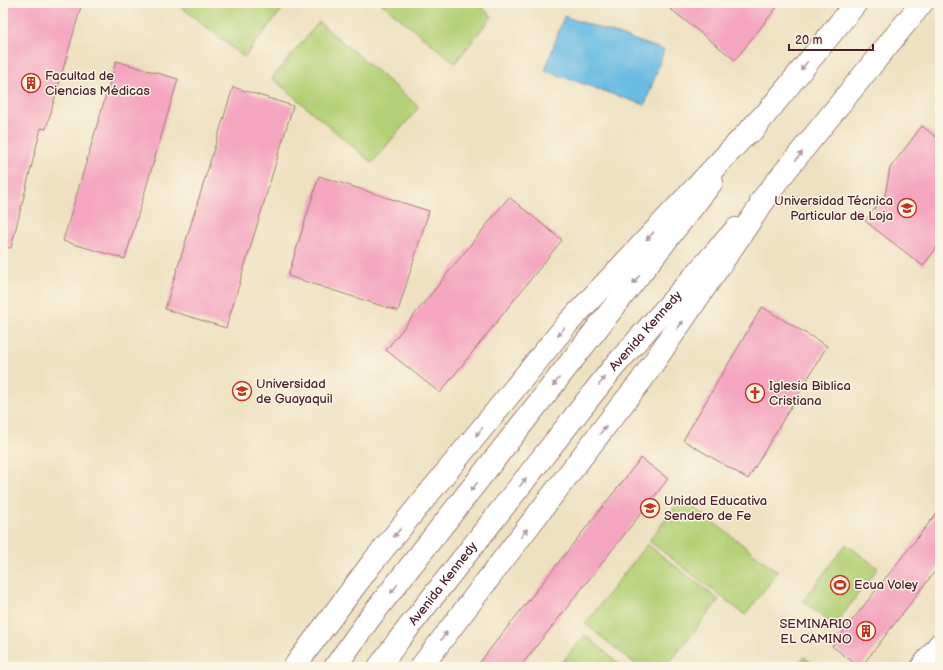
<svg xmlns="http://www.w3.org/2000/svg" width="943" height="670" viewBox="0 0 943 670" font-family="'Balsamiq Sans',sans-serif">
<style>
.green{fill:#b3d076;stroke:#7e7850}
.water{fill:#67bbe3;stroke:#586d87}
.building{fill:#f4a6c0}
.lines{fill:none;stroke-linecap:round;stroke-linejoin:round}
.minor-casing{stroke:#9c8076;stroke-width:24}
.secondary-casing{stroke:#9c8076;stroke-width:24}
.primary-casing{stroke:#9c8076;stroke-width:24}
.minor{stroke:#fff;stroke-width:22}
.secondary{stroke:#fff;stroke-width:22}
.primary{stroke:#fff;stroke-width:22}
.oneway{fill:#ae9aa0}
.labels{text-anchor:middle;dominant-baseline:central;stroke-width:3;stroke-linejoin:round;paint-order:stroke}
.poi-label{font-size:13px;fill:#4a1f2b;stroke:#fcf5e5;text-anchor:start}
.street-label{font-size:13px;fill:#4a1f2b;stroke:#fcf5e5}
</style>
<rect width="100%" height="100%" fill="#fcf5e5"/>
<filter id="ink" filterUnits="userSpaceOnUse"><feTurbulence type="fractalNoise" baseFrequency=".025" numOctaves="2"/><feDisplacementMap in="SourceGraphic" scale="8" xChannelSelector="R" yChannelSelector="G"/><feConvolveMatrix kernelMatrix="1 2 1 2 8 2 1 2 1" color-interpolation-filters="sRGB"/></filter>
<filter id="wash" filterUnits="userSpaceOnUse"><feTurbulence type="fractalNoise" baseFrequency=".012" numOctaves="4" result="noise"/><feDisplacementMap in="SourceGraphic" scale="16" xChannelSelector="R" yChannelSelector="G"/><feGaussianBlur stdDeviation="0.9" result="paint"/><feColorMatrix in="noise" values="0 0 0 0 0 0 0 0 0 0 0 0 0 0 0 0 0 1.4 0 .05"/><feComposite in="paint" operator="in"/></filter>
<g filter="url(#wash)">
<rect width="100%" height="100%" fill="#ede1c0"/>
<!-- green -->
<path class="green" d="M176 3H281L285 6 244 57Z
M381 3H476L492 16 455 63Z
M319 22 419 107 372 163 272 78Z
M682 498 778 572 745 615 649 541Z
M647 544 719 600 666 667H639L585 624Z
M846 544 878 568 834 626 803 601Z
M585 635 623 667H568L562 662Z
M804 657 817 667H796Z"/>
<!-- water -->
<path class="water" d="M564 16 664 50 645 105 545 71Z"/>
<g id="blocks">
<!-- building -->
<path class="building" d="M3 3H82L46 129 41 128 11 248 3 247Z
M663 3H780L735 60Z
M116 61 178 79 125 259 63 241Z
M233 87 293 106 226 328 165 309Z
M922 126 940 140V243L923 266 865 221 885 195 890 168Z
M319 176 429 211 398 311 288 276Z
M509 197 562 240 440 393 386 350Z
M762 307 827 346 748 479 683 440Z
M641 458 668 479 520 667H476Z
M940 509V565L861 667H859L832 646Z"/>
</g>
</g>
<g filter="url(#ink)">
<use href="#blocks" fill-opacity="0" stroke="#9c8076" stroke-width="1"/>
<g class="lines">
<defs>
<path id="minor" d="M922 667 940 644"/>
<g id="secondary">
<path d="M752 131 856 3"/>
<path d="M761 201 922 3"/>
<path d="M335 667 369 619 712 182"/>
<path id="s1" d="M379 667 398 641 612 369 736 229"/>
</g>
<path id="primary" d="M294 667 372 563 568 323 763 116
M421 667 613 416 641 381 774 186"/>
</defs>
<!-- minor casing -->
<use href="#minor" class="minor-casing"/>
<!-- secondary casing -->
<use href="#secondary" class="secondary-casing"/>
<!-- primary casing -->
<use href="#primary" class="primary-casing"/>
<!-- minor -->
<use href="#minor" class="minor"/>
<!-- secondary -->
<use href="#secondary" class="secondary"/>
<!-- primary -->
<use href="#primary" class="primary"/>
</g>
<!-- one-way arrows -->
<defs><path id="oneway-solid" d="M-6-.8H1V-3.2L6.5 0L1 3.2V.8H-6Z"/></defs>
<g class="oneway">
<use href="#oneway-solid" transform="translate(804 66) rotate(129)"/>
<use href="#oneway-solid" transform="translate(799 156) rotate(-51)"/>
<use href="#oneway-solid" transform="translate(650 236) rotate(133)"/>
<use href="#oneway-solid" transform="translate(636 280) rotate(128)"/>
<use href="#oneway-solid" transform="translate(680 325) rotate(-56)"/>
<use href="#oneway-solid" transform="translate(561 332) rotate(129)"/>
<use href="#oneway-solid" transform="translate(602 381) rotate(-52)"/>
<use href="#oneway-solid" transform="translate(556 382) rotate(128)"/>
<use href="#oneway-solid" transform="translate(603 430) rotate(-53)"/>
<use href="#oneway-solid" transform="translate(479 432) rotate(129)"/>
<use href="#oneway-solid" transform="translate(523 482) rotate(-52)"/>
<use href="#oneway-solid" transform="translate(474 487) rotate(128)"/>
<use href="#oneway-solid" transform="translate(397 533) rotate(129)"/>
<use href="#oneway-solid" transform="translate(524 533) rotate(-53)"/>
<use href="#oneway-solid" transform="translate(394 589) rotate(128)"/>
<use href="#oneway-solid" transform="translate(444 636) rotate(-53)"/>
</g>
</g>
<!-- icons -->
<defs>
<symbol id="building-ring" viewBox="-11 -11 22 22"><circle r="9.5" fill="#fcf5e5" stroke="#c8321e" stroke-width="1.5"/><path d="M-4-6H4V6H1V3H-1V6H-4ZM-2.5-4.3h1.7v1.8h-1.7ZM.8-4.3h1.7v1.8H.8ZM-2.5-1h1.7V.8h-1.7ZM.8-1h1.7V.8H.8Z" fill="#c8321e"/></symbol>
<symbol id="school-ring" viewBox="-11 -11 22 22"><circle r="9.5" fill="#fcf5e5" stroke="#c8321e" stroke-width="1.5"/><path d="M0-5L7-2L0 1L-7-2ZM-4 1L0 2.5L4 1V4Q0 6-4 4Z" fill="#c8321e"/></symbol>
<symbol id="university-ring" viewBox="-11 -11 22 22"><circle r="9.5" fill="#fcf5e5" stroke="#c8321e" stroke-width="1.5"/><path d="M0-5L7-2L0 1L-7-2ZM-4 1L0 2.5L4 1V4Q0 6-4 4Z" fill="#c8321e"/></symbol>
<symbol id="church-ring" viewBox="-11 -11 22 22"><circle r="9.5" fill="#fcf5e5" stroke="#c8321e" stroke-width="1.5"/><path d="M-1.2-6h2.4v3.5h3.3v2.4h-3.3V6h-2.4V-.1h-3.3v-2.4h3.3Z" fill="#c8321e"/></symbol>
<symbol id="stadium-ring" viewBox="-11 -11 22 22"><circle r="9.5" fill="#fcf5e5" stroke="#c8321e" stroke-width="1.5"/><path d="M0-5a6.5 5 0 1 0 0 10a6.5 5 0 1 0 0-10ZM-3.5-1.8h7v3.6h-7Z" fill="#c8321e"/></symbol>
</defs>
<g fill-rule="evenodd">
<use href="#building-ring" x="20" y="72" width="22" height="22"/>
<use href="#school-ring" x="896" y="197" width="22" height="22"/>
<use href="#university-ring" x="231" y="380" width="22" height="22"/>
<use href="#church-ring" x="744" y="382" width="22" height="22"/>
<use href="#school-ring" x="639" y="497" width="22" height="22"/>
<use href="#stadium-ring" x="829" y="574" width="22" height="22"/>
<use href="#building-ring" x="855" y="620" width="22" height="22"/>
</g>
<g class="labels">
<!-- poi labels -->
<g class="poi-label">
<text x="45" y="76">Facultad de<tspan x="45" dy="15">Ciencias Médicas</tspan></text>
<text x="893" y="201" text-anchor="end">Universidad Técnica<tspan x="893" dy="15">Particular de Loja</tspan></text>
<text x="256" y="384">Universidad<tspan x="256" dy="15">de Guayaquil</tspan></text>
<text x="769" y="386">Iglesia Biblica<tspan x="769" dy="15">Cristiana</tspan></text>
<text x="664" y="501">Unidad Educativa<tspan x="664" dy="15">Sendero de Fe</tspan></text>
<text x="854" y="585">Ecua Voley</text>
<text x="852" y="624" text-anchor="end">SEMINARIO<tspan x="852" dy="15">EL CAMINO</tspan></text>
</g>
<!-- street labels -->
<g class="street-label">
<text stroke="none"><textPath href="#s1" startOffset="429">Avenida Kennedy</textPath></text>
<text stroke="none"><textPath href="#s1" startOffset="105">Avenida Kennedy</textPath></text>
</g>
</g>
<!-- margin -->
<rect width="943" height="670" fill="none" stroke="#fcf5e5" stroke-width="16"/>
<!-- scale -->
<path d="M789 44v6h84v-6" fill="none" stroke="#4a1f2b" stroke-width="2"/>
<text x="795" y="44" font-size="12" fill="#4a1f2b" stroke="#fcf5e5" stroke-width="3" paint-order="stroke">20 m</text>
</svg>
